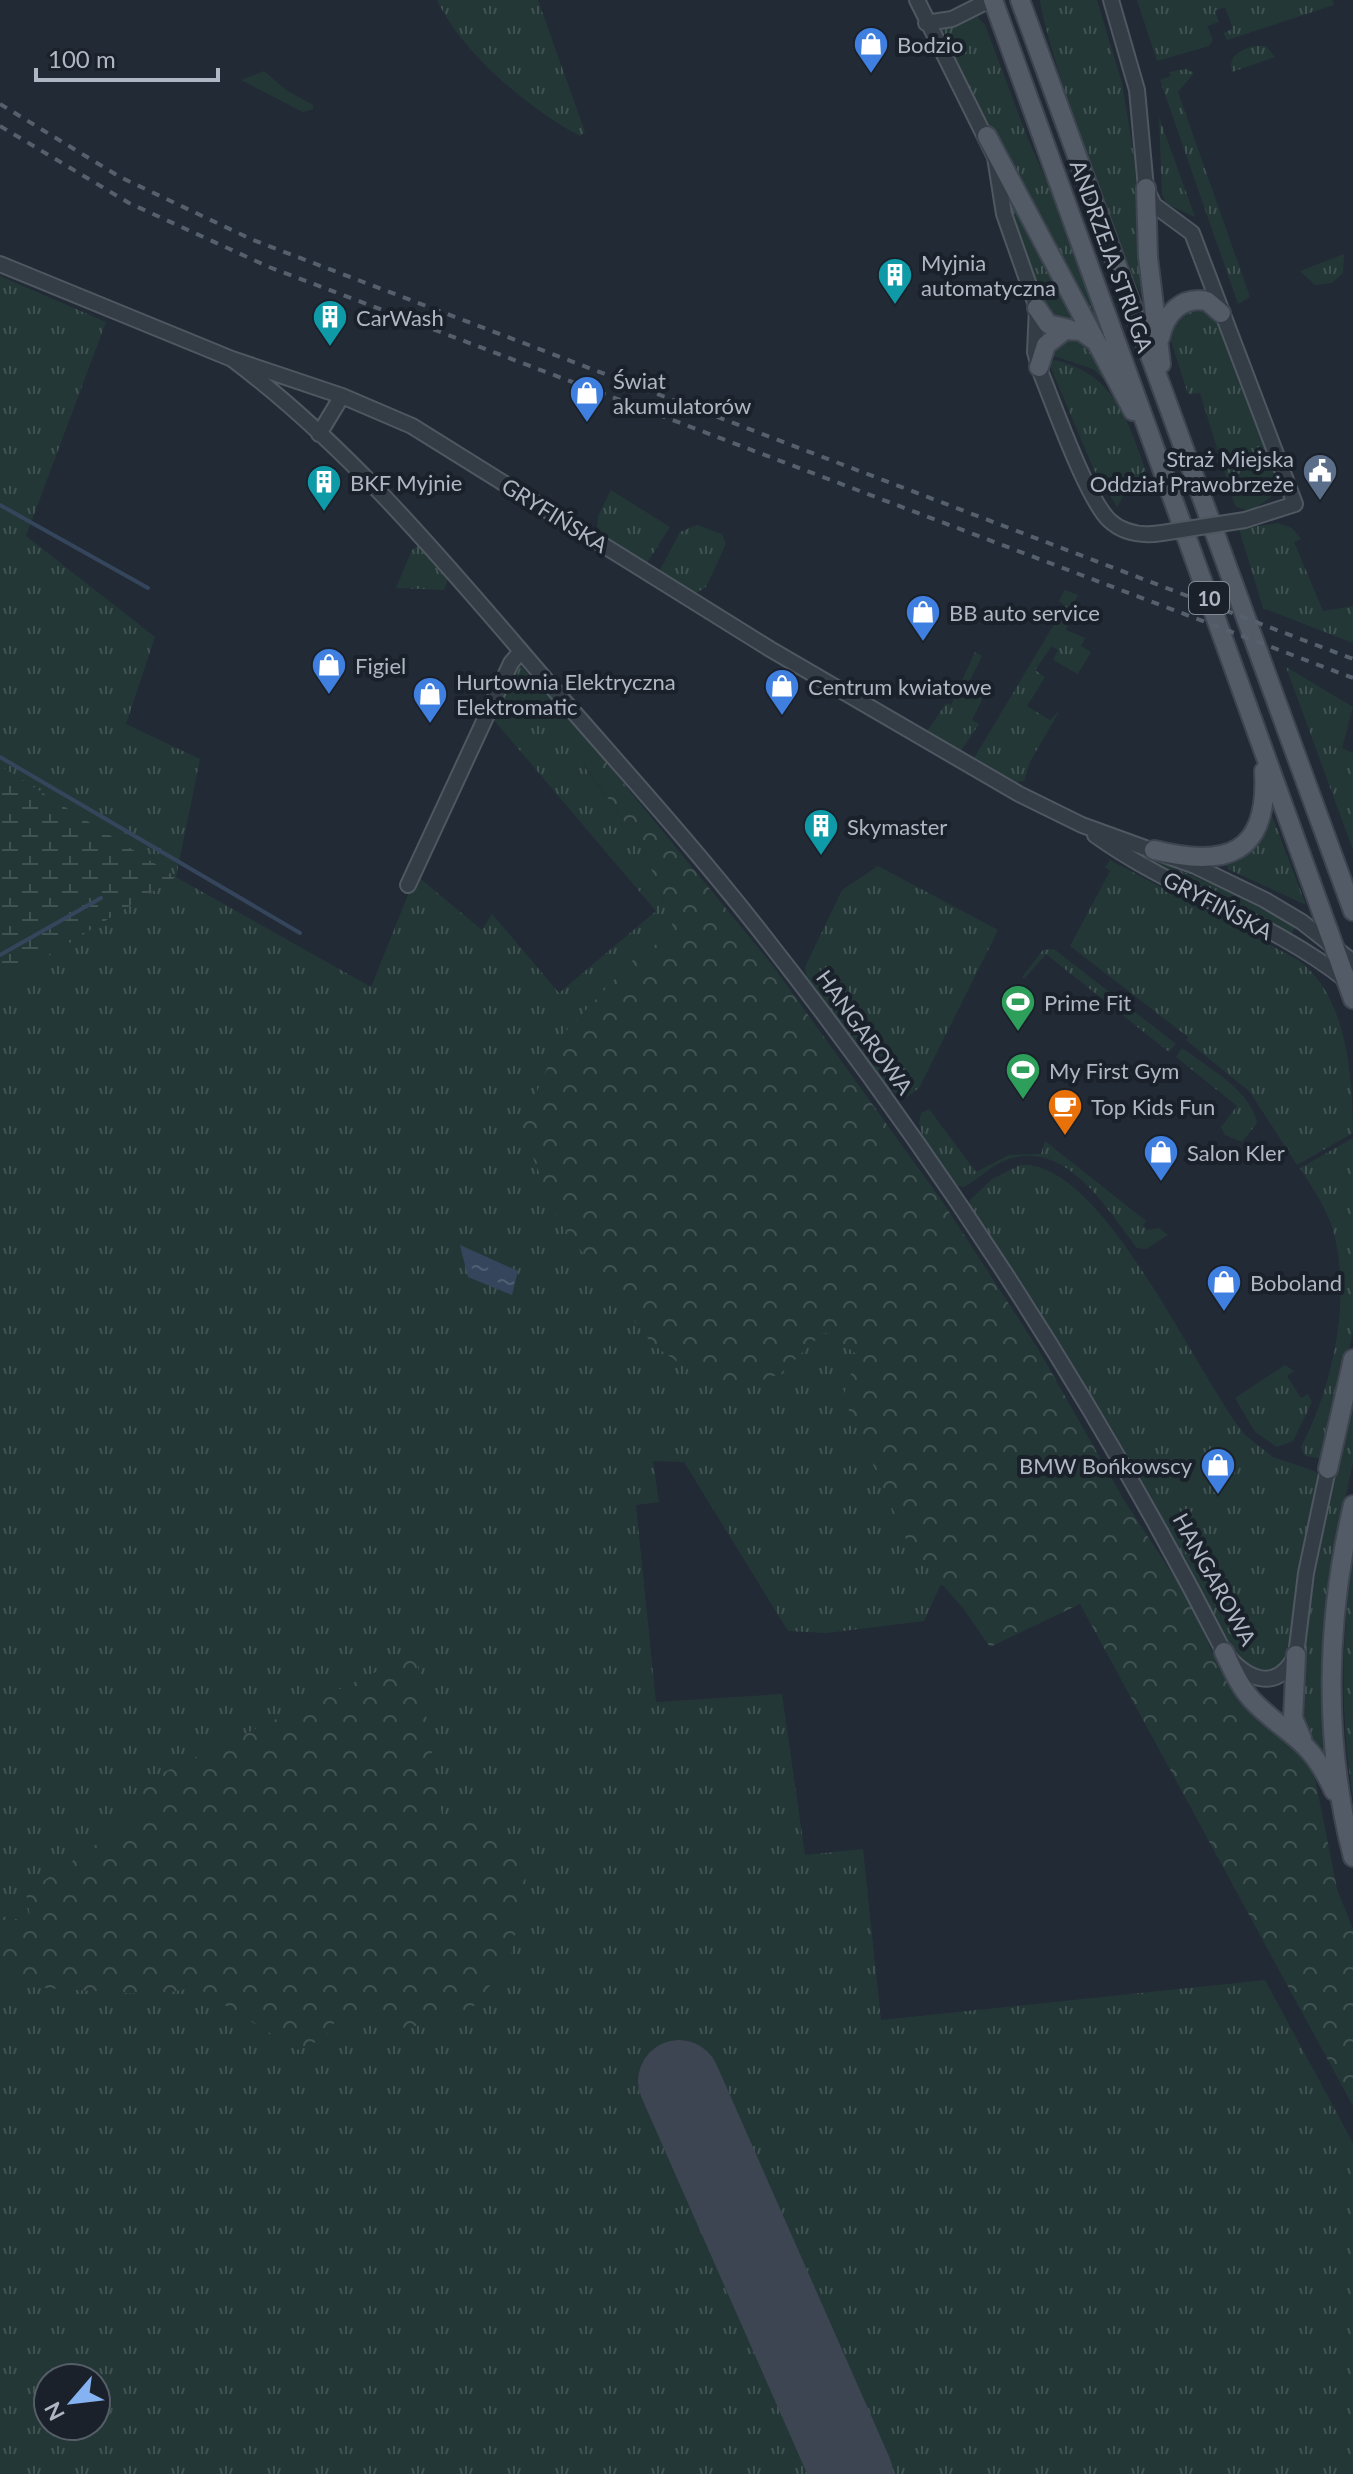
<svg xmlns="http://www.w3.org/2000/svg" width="1353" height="2474" viewBox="0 0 1353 2474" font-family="Lato,sans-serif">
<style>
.grass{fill:url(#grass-tufts);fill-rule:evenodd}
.forest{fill:url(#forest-crowns)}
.wetland{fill:url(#wetland-marsh)}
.water{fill:url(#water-ripples)}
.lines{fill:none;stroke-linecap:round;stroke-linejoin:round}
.stream{stroke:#35465c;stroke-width:4}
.runway{stroke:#3c4551;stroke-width:82}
.minor-casing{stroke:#4f5761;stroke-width:18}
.major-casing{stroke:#3e4550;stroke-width:22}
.minor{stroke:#343c46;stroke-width:14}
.major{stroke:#525b66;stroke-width:18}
.rail{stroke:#56606d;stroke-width:4;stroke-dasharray:8 8;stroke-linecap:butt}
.minor-bridge-casing{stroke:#4f5761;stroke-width:18;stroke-linecap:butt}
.minor-bridge{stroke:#343c46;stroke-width:14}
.labels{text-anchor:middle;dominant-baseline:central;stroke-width:8;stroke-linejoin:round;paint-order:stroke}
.shield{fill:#1a212a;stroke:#828a95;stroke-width:2}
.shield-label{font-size:20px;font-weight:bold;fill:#aeb7c3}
.poi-label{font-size:22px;fill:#aeb7c3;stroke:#1a212a;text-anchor:start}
.street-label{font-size:22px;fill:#aeb7c3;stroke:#1a212a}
</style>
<defs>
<pattern id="grass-tufts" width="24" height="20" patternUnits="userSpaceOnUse" patternTransform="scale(2)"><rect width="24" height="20" fill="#243737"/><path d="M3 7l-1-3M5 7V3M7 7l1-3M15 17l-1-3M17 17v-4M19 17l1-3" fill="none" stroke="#415252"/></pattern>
<pattern id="forest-crowns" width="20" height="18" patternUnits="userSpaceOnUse" patternTransform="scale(2)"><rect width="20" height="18" fill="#243737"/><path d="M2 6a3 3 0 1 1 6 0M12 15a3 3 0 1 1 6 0" fill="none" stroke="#415252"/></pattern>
<pattern id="wetland-marsh" width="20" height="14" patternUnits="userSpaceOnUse" patternTransform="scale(2)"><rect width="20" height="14" fill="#243737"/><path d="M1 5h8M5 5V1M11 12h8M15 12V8" fill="none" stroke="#415252"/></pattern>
<pattern id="water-ripples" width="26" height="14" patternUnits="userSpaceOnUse" patternTransform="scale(2)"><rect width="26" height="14" fill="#35465c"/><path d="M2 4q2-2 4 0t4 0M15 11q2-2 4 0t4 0" fill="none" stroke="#505e72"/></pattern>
</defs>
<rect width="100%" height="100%" fill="#212a35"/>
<!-- grass -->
<path class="grass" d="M437 0H538L585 132 580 136C528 108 462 53 437 0Z
M1040 0H1097L1122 83 1134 156 1145 299C1127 282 1041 30 1040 0Z
M1137 0H1333L1334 5 1227 40 1223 33 1233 29 1225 7 1215 11 1219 22 1207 26 1213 40 1209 46 1157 61Z
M976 15 985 25 1028 139 1059 209 1099 325 944 43 941 30Z
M1253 46H1266L1275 57 1232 72C1228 56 1239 51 1253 46Z
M1186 69 1194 73 1178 92 1250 297 1238 304 1160 80 1171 76 1169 72Z
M264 71 286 90 313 105V109L303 112 241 80Z
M1159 117 1195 217 1167 204 1162 195Z
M1006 186 1081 322 1067 324 1044 312 1009 213Z
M1344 254 1343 273 1332 283 1315 285 1300 271Z
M0 276 106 322 26 536 155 637 126 724 200 759 176 877 371 987 416 875 482 930 492 914 559 993 656 911 493 719 519 664 597 751 583 765 643 847 664 903 1029 1535 940 1586 924 1621 827 1633 788 1631 684 1462 653 1461 659 1502 636 1505 656 1702 782 1694 805 1855 863 1849 881 2020 1265 1980 1353 2143V2474H0V986L176 877 0 766ZM48 2378H96V2426H48Z
M1202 308 1215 318 1276 476 1271 497 1250 512 1235 506 1200 393 1188 394 1169 335 1180 311Z
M1066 338 1086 341 1111 386 1093 369 1048 354Z
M1055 360C1119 376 1128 424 1149 479L1129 486 1117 507 1094 470 1051 368V362Z
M611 490 670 527 647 563 597 533 598 516Z
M1278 523 1292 528 1301 539 1294 542 1323 611 1353 606V643L1263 608 1239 529Z
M697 525 722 534 726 544 706 587 695 594 659 572 680 532Z
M418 546 448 578 444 590 396 588 412 550Z
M1065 590 1078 595 1070 609 1073 612 1066 630 1085 638 1081 646 1091 652 1078 674 1053 660 1058 650 1052 646 1035 670 1045 677 1027 706 1050 720 1060 710 1030 762 1024 781 1011 783 973 760 1065 606 1059 601Z
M975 652 982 656 969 682 986 691 972 720 979 724 960 752 927 732 946 703 951 705Z
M1286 667 1353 707 1342 748 1353 753V850Z
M1269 808 1306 905 1230 870 1223 862Z
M1132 850 1256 903 1296 925 1290 936 1186 883Z
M1110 860 1298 960C1347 995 1353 1078 1353 1133L1297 1165 1250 1092 1186 1040 1188 1037 1070 946 1110 871 1105 867Z
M878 866 998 930 919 1088 904 1099 886 1087 807 980 805 967 842 890Z
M1054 949 1176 1044 1169 1052 1046 954 1024 979 1022 977 1043 950Z
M1182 1048C1207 1067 1251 1090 1257 1123L1242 1142 1225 1135 1221 1127 1237 1106 1176 1057Z
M929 1109 976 1172 1009 1155 1041 1154 1045 1141 1146 1221 1143 1225 1147 1230 1159 1228 1168 1235 1146 1249 1137 1248C1107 1209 1066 1138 1006 1160 990 1166 979 1179 964 1187L954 1185 924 1141 919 1123 921 1113Z
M1353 1138V1332L1323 1459 1305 1456 1301 1447C1333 1388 1353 1293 1332 1227 1325 1206 1312 1187 1300 1168Z
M1020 1165C1102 1158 1196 1375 1245 1435L1273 1457 1314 1471 1320 1476 1292 1654C1284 1666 1275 1671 1261 1673L1235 1657 1134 1473 972 1213 969 1201 992 1179Z
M1285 1365 1294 1371 1287 1376 1301 1398 1308 1394 1312 1402 1293 1441 1277 1447 1255 1432 1235 1398Z
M1353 1389V1463L1336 1540 1324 1620 1322 1715 1327 1762 1307 1739 1297 1709 1311 1574Z
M1353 1558V1798C1340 1717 1341 1639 1353 1558Z"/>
<!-- forest -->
<path class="forest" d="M597 751 773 966 942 1201 1037 1347 1124 1500 1188 1598 1220 1669 1240 1703 1290 1739 1314 1773 1337 1889 1353 1929V2106L1080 1604 990 1647 963 1608 910 1548 843 1397 858 1355 824 1332 780 1374 723 1394 652 1344 559 1222 521 1128 561 1036 635 958 675 932 643 847 583 764Z
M416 1653 442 1815 467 1812 507 1835 526 1865 525 1897 508 1962 474 2006 445 2022 394 2029 362 2017 337 2016C330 2037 316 2043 297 2050L196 1987 156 1995 29 1987 0 1981V1916L31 1922 26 1893 146 1810 139 1784Z"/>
<!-- wetland -->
<path class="wetland" d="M0 766 176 877 0 986Z"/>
<!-- water -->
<path class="water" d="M460 1245 518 1271 512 1295 468 1277Z"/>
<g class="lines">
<!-- stream -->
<path class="stream" d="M0 505 148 588
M0 757 300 933
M0 955 101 898"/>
<!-- runway -->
<path class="runway" d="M679 2081 852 2474"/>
<defs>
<path id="minor" d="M917 0 995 157 1004 214 1037 308 1035 352 1040 371C1054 405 1086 497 1109 520 1124 534 1143 536 1162 533
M1111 0 1137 90 1146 188 1154 205 1192 233 1295 504 1245 520
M926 23 952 19 990 0
M0 264 232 359 342 396 412 426 770 649 1019 794 1082 825 1195 866 1265 900 1302 922 1353 962
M232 359C357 453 456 576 558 694 625 771 693 846 756 926 934 1152 1093 1395 1224 1652 1246 1679 1276 1694 1296 1655L1306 1573 1328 1469
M319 434 342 396
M1095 835C1174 892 1271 920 1347 981
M408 885 511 663 521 651"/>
<path id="major" d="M993 0 1353 999
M1020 0 1353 911
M987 136 1133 411
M1146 188 1148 257 1161 364
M1037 308 1048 324 1069 329
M1160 338C1165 314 1181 296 1207 301L1221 313
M1039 367 1046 345 1065 330 1081 331 1095 341
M1154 850C1226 868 1269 855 1264 771
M1328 1469 1353 1359
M1353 1505C1326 1620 1323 1742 1353 1857
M1224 1652C1232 1668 1239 1686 1252 1700 1290 1739 1308 1735 1334 1791
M1296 1655 1293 1718 1302 1739"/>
</defs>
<!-- minor casing -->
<use href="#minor" class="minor-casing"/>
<!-- major casing -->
<use href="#major" class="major-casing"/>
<!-- minor -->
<use href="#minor" class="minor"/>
<!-- major -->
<use href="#major" class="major"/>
<!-- rail -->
<path class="rail" d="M0 104 120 177 253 240 1353 659
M0 126 129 203 269 267 1353 678"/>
<defs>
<path id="minor-bridge" d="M1162 533 1245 520"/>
</defs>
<!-- minor-bridge casing -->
<use href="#minor-bridge" class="minor-bridge-casing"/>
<!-- minor-bridge -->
<use href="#minor-bridge" class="minor-bridge"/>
</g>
<!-- icons -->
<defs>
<symbol id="shop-pin" viewBox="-11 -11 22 30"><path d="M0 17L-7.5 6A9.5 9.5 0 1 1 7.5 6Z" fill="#3f7fe0" stroke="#1a212a"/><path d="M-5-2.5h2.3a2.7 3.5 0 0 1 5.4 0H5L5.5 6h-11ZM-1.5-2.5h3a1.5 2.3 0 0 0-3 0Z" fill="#fff"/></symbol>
<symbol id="building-pin" viewBox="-11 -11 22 30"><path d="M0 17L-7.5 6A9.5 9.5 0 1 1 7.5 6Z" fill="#0f9aa8" stroke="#1a212a"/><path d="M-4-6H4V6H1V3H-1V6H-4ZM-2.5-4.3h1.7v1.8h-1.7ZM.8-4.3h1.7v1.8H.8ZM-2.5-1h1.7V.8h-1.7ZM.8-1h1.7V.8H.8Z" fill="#fff"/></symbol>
<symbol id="civic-pin" viewBox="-11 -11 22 30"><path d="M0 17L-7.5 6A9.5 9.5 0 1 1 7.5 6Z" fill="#5c6f8a" stroke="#1a212a"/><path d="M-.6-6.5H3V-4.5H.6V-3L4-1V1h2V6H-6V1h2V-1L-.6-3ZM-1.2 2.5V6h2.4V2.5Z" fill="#fff"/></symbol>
<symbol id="stadium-pin" viewBox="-11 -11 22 30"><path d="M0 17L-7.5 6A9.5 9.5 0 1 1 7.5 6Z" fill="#2e9e5b" stroke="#1a212a"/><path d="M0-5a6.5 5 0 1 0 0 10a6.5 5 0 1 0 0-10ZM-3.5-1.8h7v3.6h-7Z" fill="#fff"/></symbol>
<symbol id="cafe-pin" viewBox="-11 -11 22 30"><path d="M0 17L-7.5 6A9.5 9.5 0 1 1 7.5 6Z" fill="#e8710a" stroke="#1a212a"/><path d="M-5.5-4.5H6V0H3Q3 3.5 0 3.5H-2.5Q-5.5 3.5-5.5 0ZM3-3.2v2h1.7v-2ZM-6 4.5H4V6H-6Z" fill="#fff"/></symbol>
</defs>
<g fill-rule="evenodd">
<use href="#shop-pin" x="851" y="24" width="40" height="54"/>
<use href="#building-pin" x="875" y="255" width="40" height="54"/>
<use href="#building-pin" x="310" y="297" width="40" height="54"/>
<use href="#shop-pin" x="567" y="373" width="40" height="54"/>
<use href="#civic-pin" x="1300" y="451" width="40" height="54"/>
<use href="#building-pin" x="304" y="462" width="40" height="54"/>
<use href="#shop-pin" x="903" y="592" width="40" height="54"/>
<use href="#shop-pin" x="309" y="645" width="40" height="54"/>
<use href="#shop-pin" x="762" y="666" width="40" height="54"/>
<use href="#shop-pin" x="410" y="674" width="40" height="54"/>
<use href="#building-pin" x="801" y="806" width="40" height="54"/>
<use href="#stadium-pin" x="998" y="982" width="40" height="54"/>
<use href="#stadium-pin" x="1003" y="1050" width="40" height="54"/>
<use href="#cafe-pin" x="1045" y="1086" width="40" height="54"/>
<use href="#shop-pin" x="1141" y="1132" width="40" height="54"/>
<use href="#shop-pin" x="1204" y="1262" width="40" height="54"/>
<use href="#shop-pin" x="1198" y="1445" width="40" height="54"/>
</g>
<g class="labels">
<!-- shield labels -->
<rect class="shield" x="1189" y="582" width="40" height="32" rx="6"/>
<g class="shield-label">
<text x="1209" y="598">10</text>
</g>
<!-- poi labels -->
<g class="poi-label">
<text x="897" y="44">Bodzio</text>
<text x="921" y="262">Myjnia<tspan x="921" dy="25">automatyczna</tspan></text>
<text x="356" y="317">CarWash</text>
<text x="613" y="380">Świat<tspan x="613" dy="25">akumulatorów</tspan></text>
<text x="1294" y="458" text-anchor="end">Straż Miejska<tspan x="1294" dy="25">Oddział Prawobrzeże</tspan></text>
<text x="350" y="482">BKF Myjnie</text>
<text x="949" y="612">BB auto service</text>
<text x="355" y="665">Figiel</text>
<text x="456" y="681">Hurtownia Elektryczna<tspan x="456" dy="25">Elektromatic</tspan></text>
<text x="808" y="686">Centrum kwiatowe</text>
<text x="847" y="826">Skymaster</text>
<text x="1044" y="1002">Prime Fit</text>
<text x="1049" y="1070">My First Gym</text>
<text x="1091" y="1106">Top Kids Fun</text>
<text x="1187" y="1152">Salon Kler</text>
<text x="1250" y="1282">Boboland</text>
<text x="1192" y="1465" text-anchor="end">BMW Bońkowscy</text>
</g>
<!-- street labels -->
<g class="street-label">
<text transform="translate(1112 256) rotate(70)">ANDRZEJA STRUGA</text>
<text transform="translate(555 515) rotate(32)">GRYFIŃSKA</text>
<text transform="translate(1218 905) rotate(28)">GRYFIŃSKA</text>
<text transform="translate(865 1032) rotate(54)">HANGAROWA</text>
<text transform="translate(1215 1579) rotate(61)">HANGAROWA</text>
</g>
</g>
<!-- north arrow -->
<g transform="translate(72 2402) rotate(242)"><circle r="38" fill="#1a212a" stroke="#555d67" stroke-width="2"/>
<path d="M0-6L14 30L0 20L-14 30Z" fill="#85b2f1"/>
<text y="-12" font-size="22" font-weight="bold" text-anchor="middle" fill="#aeb7c3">N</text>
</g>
<!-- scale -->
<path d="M36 68v12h182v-12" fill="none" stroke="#aeb7c3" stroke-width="4"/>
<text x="48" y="68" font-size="24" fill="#aeb7c3" stroke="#1a212a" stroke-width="6" paint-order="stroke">100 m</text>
</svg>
